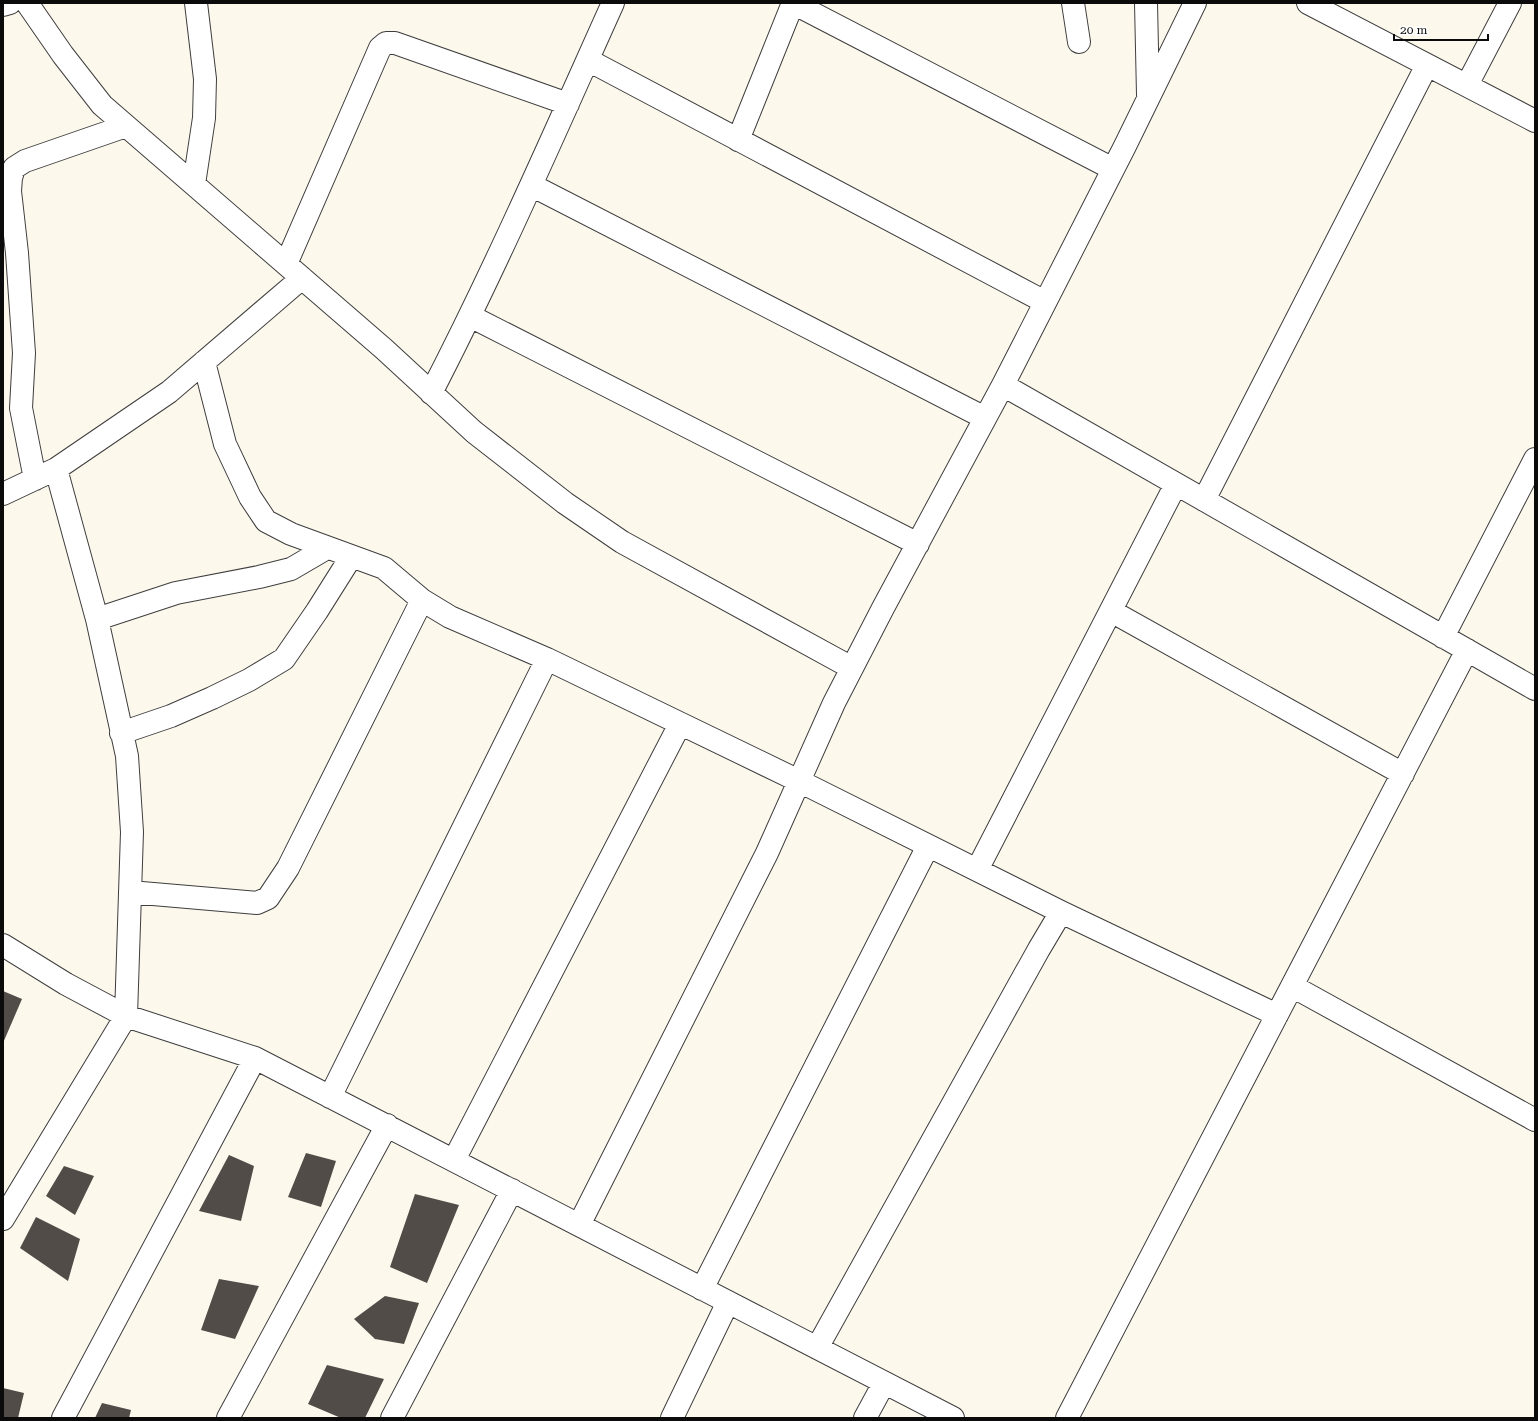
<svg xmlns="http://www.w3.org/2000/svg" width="1538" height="1421" viewBox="0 0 1538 1421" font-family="'Roboto Serif',serif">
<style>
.building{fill:#524c49}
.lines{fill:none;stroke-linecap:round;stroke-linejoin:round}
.minor-casing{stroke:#3e3e3e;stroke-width:24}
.minor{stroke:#fff;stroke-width:22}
</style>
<rect width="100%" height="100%" fill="#fcf9ec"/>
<!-- building -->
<path class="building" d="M3 991 22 999 3 1043Z
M306 1153 336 1161 321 1207 288 1197Z
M229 1155 254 1166 241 1221 199 1211Z
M64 1166 94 1176 75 1215 46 1196Z
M415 1194 459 1205 427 1283 390 1267Z
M36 1217 80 1239 68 1281 20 1248Z
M219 1279 259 1286 235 1339 201 1330Z
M385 1296 419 1303 404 1344 375 1339 354 1319Z
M327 1365 384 1379 365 1418H341L308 1404Z
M3 1388 24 1393 18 1418H3Z
M102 1403 131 1410 129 1418H95Z"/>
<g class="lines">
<defs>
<path id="minor" d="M27 3 63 55 102 105 384 349 474 432 565 503 622 542 852 668
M1073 3 1079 42
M1146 3 1148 95
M1308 3 1535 121
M3 5 10 3
M588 60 1045 302
M1467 85 1510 3
M738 140 793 3 1113 169
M194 184 204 118 205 79 196 3
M531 185 985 418
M286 264 380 48 386 43H395L568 104
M470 316 918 544
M204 362 225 444 250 497 266 521 291 534 384 568 422 600 450 617 547 659 799 781 1061 912 1277 1015
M1003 385 1535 689
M431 393C497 265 554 134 613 3
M35 479 21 408 24 353 17 253 10 191 11 178 14 168 25 161 126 126
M3 494 56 469 169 392 302 278
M1204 500 1427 65
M1111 611 1403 774
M97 619 176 593 259 577 291 569 327 548
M1443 637 1535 459
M121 733 171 716 212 698 249 680 284 659 317 611 351 557
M977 870 1176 484
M130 892 257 903 268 898 288 868 422 600
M3 945 66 984 126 1016 255 1058 953 1418
M1292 986 1535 1120
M330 1097 547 659
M454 1160 680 724
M3 1219 126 1016 132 832 127 756 97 619 56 469
M579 1225 767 853 834 703 883 608 1003 385 1125 146 1195 3
M702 1289 928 846
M817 1348 1039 949 1061 912
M63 1418 255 1058
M228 1418 387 1125
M392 1418 512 1190
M672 1418 728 1302
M865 1418 884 1383
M1067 1418 1467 650"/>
</defs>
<!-- minor casing -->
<use href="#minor" class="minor-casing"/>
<!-- minor -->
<use href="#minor" class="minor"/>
</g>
<!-- border -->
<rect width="1538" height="1421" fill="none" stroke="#0b0b0b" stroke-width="8"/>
<!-- scale -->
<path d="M1394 34v6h94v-6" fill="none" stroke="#0b0b0b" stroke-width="2"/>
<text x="1400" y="34" font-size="12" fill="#0b0b0b" stroke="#ffffff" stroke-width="3" paint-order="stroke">20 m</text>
</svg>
